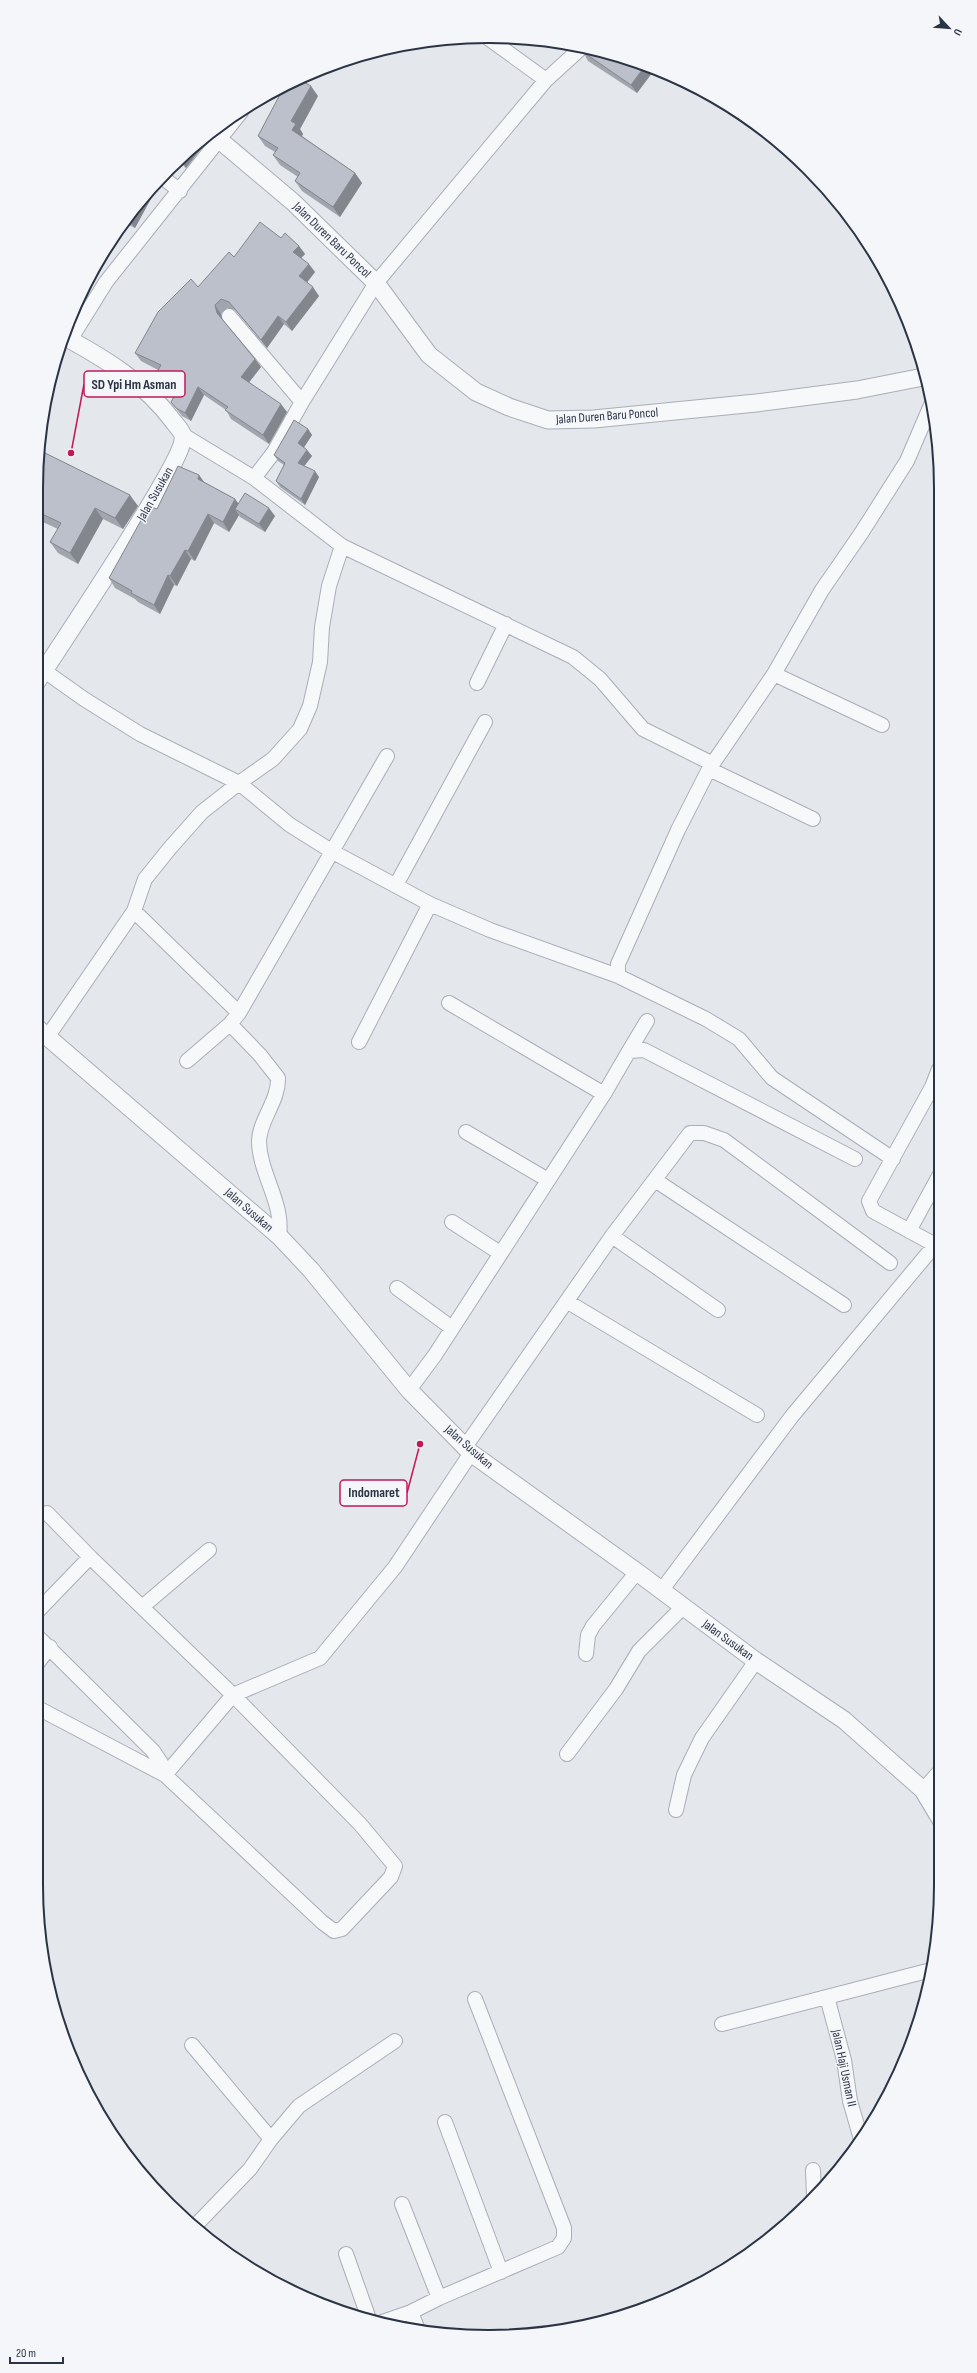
<svg xmlns="http://www.w3.org/2000/svg" width="977" height="2373" viewBox="0 0 977 2373" font-family="'Sofia Sans Condensed',sans-serif">
<style>
.lines{fill:none;stroke-linecap:round;stroke-linejoin:round}
.minor-casing{stroke:#a9aeb7;stroke-width:16}
.tertiary-casing{stroke:#a9aeb7;stroke-width:19}
.minor{stroke:#f7f8fa;stroke-width:14}
.tertiary{stroke:#f7f8fa;stroke-width:17}
.wall{fill:#a1a5ae}
.shaded-wall{fill:#83868d}
.building{fill:#bbc0ca;stroke:#83868d}
.labels{text-anchor:middle;dominant-baseline:central;stroke-width:3;stroke-linejoin:round;paint-order:stroke}
.street-label{font-size:13px;fill:#2b3445;stroke:#f4f6f9}
.rim{fill:none;stroke:#2b3445;stroke-width:2}
.leader{fill:none;stroke:#c2185b;stroke-width:1.5}
.callout-dot{fill:#c2185b;stroke:#f4f6f9;stroke-width:1.5}
.callout{fill:#f4f6f9;stroke:#c2185b;stroke-width:1.5}
.callout-label{font-size:14px;text-anchor:middle;font-weight:bold;fill:#2b3445}
</style>
<rect width="100%" height="100%" fill="#e4e7ec"/>
<g class="lines">
<defs>
<path id="minor" d="M488 38 546 80
M162 177 180 191
M229 316 302 402
M70 340 106 282 241 112
M183 435 254 478 342 546 573 657 600 679 643 729 713 764
M254 478 274 452 302 402 376 283 546 80 581 48
M36 665 84 699 140 734 239 783 290 825 333 852 430 904 490 930 618 976 706 1019 739 1039 772 1078 893 1159
M774 674 882 725
M477 683 506 624
M709 769 813 819
M396 885 485 722
M134 911 239 1013
M618 976V964L678 830 709 769 774 674 822 590 862 532 907 461 931 405
M449 1003 604 1094
M230 1024 260 1055 278 1078C279 1101 259 1120 259 1142 260 1175 284 1203 279 1236
M48 1036 134 911 145 879 170 848 202 812 239 783 273 759 300 729 310 706 320 662 322 627 329 586 342 546
M359 1042 430 904
M629 1051 647 1021
M187 1061 230 1024 239 1013 387 756
M939 1069 932 1087 869 1201 873 1211 939 1247
M466 1132 548 1180
M655 1180 844 1305
M452 1222 500 1253
M909 1231 939 1176
M612 1236 718 1310
M397 1288 452 1328
M568 1302 757 1415
M409 1390 435 1355 604 1094 629 1051 644 1050 855 1159
M465 1447 612 1236 690 1133H704L724 1140 890 1263
M47 1513 90 1557
M661 1591 792 1416 935 1245
M142 1607 209 1550
M36 1613 90 1557 233 1695 360 1824 395 1866 391 1877 342 1929 334 1931 322 1922 165 1775 36 1707
M36 1635 153 1751 161 1763 165 1775
M586 1654 588 1635 593 1626 637 1572
M36 1665 50 1647
M567 1754 616 1689 639 1651 683 1607
M165 1775 233 1695 320 1658 395 1567 471 1453
M923 1790 941 1770
M676 1810 684 1775 702 1738 756 1661
M827 1997 844 2060 850 2101 861 2139
M722 2024 931 1970
M192 2045 271 2139
M445 2122 501 2272
M813 2170 814 2196
M402 2204 439 2298
M195 2226 250 2169 271 2139 299 2106 395 2041
M346 2254 369 2319
M411 2312 418 2330
M382 2322 411 2312 439 2298 558 2247 564 2238V2228L475 1999"/>
<path id="tertiary" d="M210 132 293 202 376 283 429 355 476 392 509 407 548 420 594 419 756 403 857 390 923 377
M36 683C57 650 187 458 183 436 182 431 176 425 173 421 145 383 104 358 63 336
M36 1027 279 1236 311 1270 409 1390 471 1453 637 1572 756 1661 844 1720 923 1790 941 1820"/>
</defs>
<!-- minor casing -->
<use href="#minor" class="minor-casing"/>
<!-- tertiary casing -->
<use href="#tertiary" class="tertiary-casing"/>
<!-- minor -->
<use href="#minor" class="minor"/>
<!-- tertiary -->
<use href="#tertiary" class="tertiary"/>
</g>
<!-- wall -->
<path class="wall" d="M583 52 634 60 647 67 652 73 637 93 588 61Z
M319 71 315 78 309 75Z
M318 96 300 129 303 134 302 136 355 173 362 183 340 217 302 191 295 181 298 177 280 165 273 155 275 152 265 146 258 136Z
M196 145 200 150 186 168 179 161Z
M151 188 154 193 135 228 124 223 148 190Z
M281 238 299 246 305 254 301 258 315 272 307 282 319 296 292 331 284 324 267 348 235 310 227 308 221 314 222 320 255 359 261 367 249 382 287 412 269 444 231 419 226 410 204 395 191 421 182 416 171 402 173 398 158 389 152 381 158 370 141 361 135 353 198 287 234 257Z
M308 429 312 435 304 447 307 450 312 456 304 466 319 477 305 505 280 487 276 481 284 465 278 461 274 455Z
M39 450 138 506 123 529 103 519 78 564 58 553 50 542 58 529 36 519V494L38 487 36 486Z
M199 475 204 482 235 499 238 503 275 516 265 532 240 517 239 515 229 532 214 523 195 561 191 559 177 586 174 585 160 614 138 602 135 599 115 588 109 578 157 509Z"/>
<!-- shaded-wall -->
<path class="shaded-wall" d="M645 66 647 67 652 73 637 93 631 85Z
M319 71 315 78 312 74Z
M311 86 318 96 300 129 303 134 299 140 292 130 291 121Z
M196 145 200 150 186 168 181 160Z
M355 173 362 183 340 217 333 207Z
M151 188 154 193 135 228 128 219 148 190Z
M108 246 110 249 72 319 71 318 97 262Z
M299 246 305 254 299 260 293 252Z
M309 264 315 272 305 285 299 276Z
M313 287 319 296 292 331 286 322Z
M215 305 221 314 223 322 217 313Z
M278 316 284 324 267 348 261 340Z
M255 359 261 367 247 385 241 377Z
M198 387 204 395 191 421 185 413Z
M281 404 287 412 269 444 263 435Z
M308 429 312 435 303 449 298 443Z
M307 450 312 456 302 469 298 463Z
M315 471 319 477 305 505 301 499Z
M199 475 206 485 198 479Z
M130 495 138 506 123 529 115 518Z
M235 499 242 509H235L239 515 229 532 223 522Z
M95 508 103 519 78 564 70 553Z
M269 508 275 516 265 532 259 524Z
M208 514 214 523 195 561 188 551Z
M185 550 191 559 177 586 170 576Z
M168 575 174 585 160 614 154 605Z"/>
<!-- building -->
<path class="building" d="M585 49 634 60 645 66 631 85 583 52Z
M298 79 311 86 291 121 296 124 292 130 355 173 333 207 295 181 300 173 273 155 278 148 258 136 285 85 288 83Z
M260 222 281 238 285 233 299 246 293 252 309 264 299 276 313 287 286 322 278 316 261 340 229 302 221 299 215 305 217 313 255 359 241 377 281 404 263 435 225 410 228 407 198 387 185 413 176 408 171 402 175 395 152 381 161 365 135 353 158 312 191 279 198 287 229 252 234 257Z
M294 420 308 429 298 443 307 450 298 463 315 471 301 499 276 481 285 463 274 455Z
M39 450 130 495 115 518 95 508 70 553 50 542 61 523 36 511V494L40 481 37 479Z
M178 466 199 475 198 479 235 499 223 522 208 514 188 551 185 550 170 576 168 575 154 605 131 593 132 591 109 578 149 506 157 509Z
M245 493 269 508 259 524 235 509Z"/>
<g class="labels">
<!-- street labels -->
<g class="street-label">
<text transform="translate(332 240) rotate(44)">Jalan Duren Baru Poncol</text>
<text transform="translate(607 416) rotate(-4)">Jalan Duren Baru Poncol</text>
<text transform="translate(155 494) rotate(-60)">Jalan Susukan</text>
<text transform="translate(249 1210) rotate(41)">Jalan Susukan</text>
<text transform="translate(469 1447) rotate(41)">Jalan Susukan</text>
<text transform="translate(728 1640) rotate(36)">Jalan Susukan</text>
<text transform="translate(844 2068) rotate(78)">Jalan Haji Usman II</text>
</g>
</g>
<!-- crop -->
<path d="M0 0H977V2373H0ZM488 43H489A445 445 0 0 1 934 488V1885A445 445 0 0 1 489 2330H488A445 445 0 0 1 43 1885V488A445 445 0 0 1 488 43Z" fill="#f4f6f9" fill-rule="evenodd"/>
<path class="rim" d="M488 43H489A445 445 0 0 1 934 488V1885A445 445 0 0 1 489 2330H488A445 445 0 0 1 43 1885V488A445 445 0 0 1 488 43Z"/>
<!-- callouts -->
<path class="leader" d="M71 453L84 384M420 1444L407 1493"/>
<g class="callout-dot">
<circle cx="71" cy="453" r="4"/>
<circle cx="420" cy="1444" r="4"/>
</g>
<g class="callout">
<rect x="84" y="371" width="101" height="26" rx="4"/>
<rect x="340" y="1480" width="67" height="26" rx="4"/>
</g>
<g class="callout-label">
<text x="134" y="389">SD Ypi Hm Asman</text>
<text x="374" y="1497">Indomaret</text>
</g>
<!-- north arrow -->
<g transform="translate(949 28) rotate(116)" stroke="#f4f6f9" stroke-width="3" paint-order="stroke">
<path d="M0-3L7 15L0 10L-7 15Z" fill="#2b3445"/>
<text y="-6" font-size="11" font-weight="bold" text-anchor="middle" fill="#2b3445">U</text>
</g>
<!-- scale -->
<path d="M10 2357v6h53v-6" fill="none" stroke="#2b3445" stroke-width="2"/>
<text x="16" y="2357" font-size="12" fill="#2b3445" stroke="#f4f6f9" stroke-width="3" paint-order="stroke">20 m</text>
</svg>
